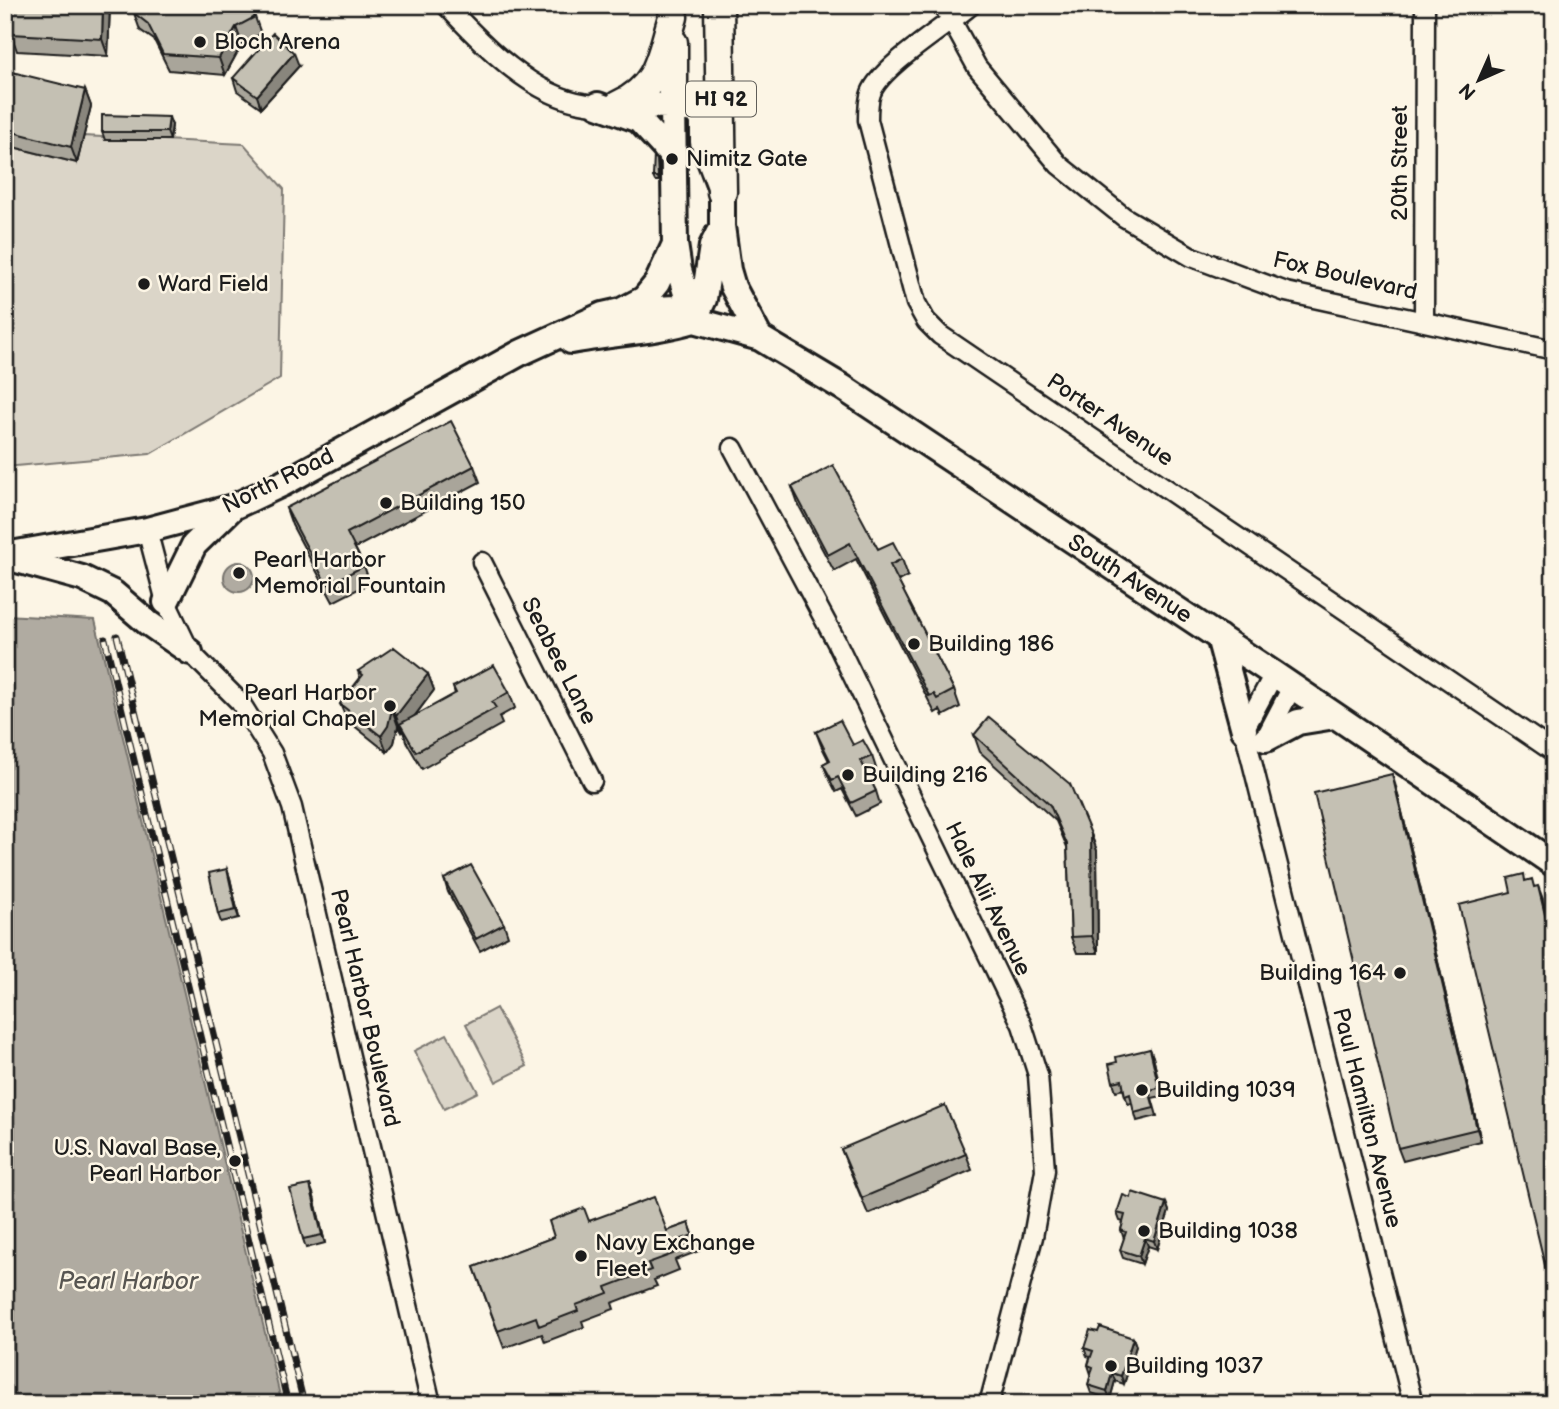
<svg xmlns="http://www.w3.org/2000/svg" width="1559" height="1409" viewBox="0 0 1559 1409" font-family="'Balsamiq Sans',sans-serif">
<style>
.green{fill:#dbd5c8;stroke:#7c7872;stroke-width:2}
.water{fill:#b0aba1;stroke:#75726c;stroke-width:2}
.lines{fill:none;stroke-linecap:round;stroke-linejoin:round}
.street-casing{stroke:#1c1c1c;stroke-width:23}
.secondary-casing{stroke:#1c1c1c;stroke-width:30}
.primary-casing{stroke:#1c1c1c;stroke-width:33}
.street{stroke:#fcf5e5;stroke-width:18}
.secondary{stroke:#fcf5e5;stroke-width:24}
.primary{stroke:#fcf5e5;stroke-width:28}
.rail-casing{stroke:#1c1c1c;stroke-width:7}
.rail{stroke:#fcf5e5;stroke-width:4.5;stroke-dasharray:13;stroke-linecap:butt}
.wall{fill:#a9a59a;stroke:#1c1c1c;stroke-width:2}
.shaded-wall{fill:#89867d;stroke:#1c1c1c;stroke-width:2}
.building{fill:#c4c0b3;stroke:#1c1c1c;stroke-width:2}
.poi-dot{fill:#1c1c1c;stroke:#fcf5e5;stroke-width:2.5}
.labels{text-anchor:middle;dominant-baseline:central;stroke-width:5;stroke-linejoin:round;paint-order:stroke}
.shield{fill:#fcf5e5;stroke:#5f5d58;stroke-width:2}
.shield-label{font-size:21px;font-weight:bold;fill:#1c1c1c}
.poi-label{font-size:23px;fill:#1c1c1c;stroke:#fcf5e5;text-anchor:start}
.street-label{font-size:23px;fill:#1c1c1c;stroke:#fcf5e5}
.water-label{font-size:24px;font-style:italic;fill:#575551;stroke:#fcf5e5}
</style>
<rect width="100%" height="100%" fill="#fcf5e5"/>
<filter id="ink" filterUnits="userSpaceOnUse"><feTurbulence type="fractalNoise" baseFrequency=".0143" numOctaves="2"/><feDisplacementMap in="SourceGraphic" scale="14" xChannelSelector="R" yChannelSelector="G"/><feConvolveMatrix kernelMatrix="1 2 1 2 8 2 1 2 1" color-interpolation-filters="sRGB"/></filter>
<g filter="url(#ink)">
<!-- green -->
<path class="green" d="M83 136 244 144 284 189 280 378 150 454 5 467V145L77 163Z
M496 1008 527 1066 496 1082 466 1024Z
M447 1034 478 1092 444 1109 414 1051Z"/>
<!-- water -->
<path class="water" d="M224 577a15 15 0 1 1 30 0a15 15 0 1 1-30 0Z
M5 615 95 620 282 1404H5Z"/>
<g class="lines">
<defs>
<path id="street" d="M446 5C481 43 533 97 587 104 594 105 602 105 609 105
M943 5 977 67 1059 165 1124 217 1192 257 1286 292 1554 350
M971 5C947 26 881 66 871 93 868 101 868 111 868 120L916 303 926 321 940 335 1554 752
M1424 320 1425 5
M733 448 836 641 1022 1025 1038 1075 1045 1170 1033 1237 989 1404
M147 530 166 602 190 652 240 702 272 753 292 807 431 1404
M482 562 592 781
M1274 674 1244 730 1413 1404
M1264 741 1292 687"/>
<path id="secondary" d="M598 105 639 120 673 157
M619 105 673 106 697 111 703 120V142L722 192V226L728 270 733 287 760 338
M673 106 675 244 679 270 694 320
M623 310 644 299 657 283 675 244
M694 320 704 299 712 246 718 234
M571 341C612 333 654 332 694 320
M5 555 147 530 233 507 282 484 520 353 603 315 621 311 675 308 694 320 760 338 842 387 1274 674 1554 864
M6 557 82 578 113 593 148 623 190 652
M166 602 194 545 231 509
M1219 637 1244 730
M1266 739 1298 722 1335 716"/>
<path id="primary" d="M719 5 722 192
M619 105C660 87 661 55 673 17
M673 106V43"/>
</defs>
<!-- street casing -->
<use href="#street" class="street-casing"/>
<!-- secondary casing -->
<use href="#secondary" class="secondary-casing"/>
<!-- primary casing -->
<use href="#primary" class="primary-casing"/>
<!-- street -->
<use href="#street" class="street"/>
<!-- secondary -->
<use href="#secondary" class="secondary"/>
<!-- primary -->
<use href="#primary" class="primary"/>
<defs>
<path id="rail" d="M117 636 304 1404
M105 639 288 1404"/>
</defs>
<!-- rail casing -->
<use href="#rail" class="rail-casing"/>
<!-- rail -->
<use href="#rail" class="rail"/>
</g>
<!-- wall -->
<path class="wall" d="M110 5 108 56 17 51 11 34Z
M134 13 255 17 261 34 242 44 225 75 169 70 154 40 140 30Z
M299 66 261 108 237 91 233 78Z
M5 81 85 90 91 106 77 163 5 145Z
M172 125 170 140H105L102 132Z
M657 160 659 164V181H655L653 177Z
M474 466 480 482 355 548 364 566 370 583 333 602 292 525 286 508Z
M792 487 878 549 902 559 908 576 898 581 954 690 960 707 943 716 940 710 935 713 856 559 834 571 798 504Z
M358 671 428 674 434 690 414 717 455 694 453 687 509 692 515 708 499 717 502 724 422 769 406 741 403 731 402 732 398 726 394 743 387 752 347 720 340 704 360 678Z
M816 732 853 745 872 756 876 768 867 773 876 791 880 804 856 816 842 789 836 792 828 776 823 764 829 761 821 745Z
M974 735 1091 834 1097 851 1098 953H1077L1071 937 1067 847 1056 821 980 752Z
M1396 787 1481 1141 1403 1161 1398 1148Z
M227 869 230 878 239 918 221 922 218 914Z
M444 879 504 924 508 936 480 951 448 892Z
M1150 1049 1153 1057 1162 1096 1152 1098 1157 1116 1137 1121 1132 1103 1128 1104 1123 1089 1116 1091 1113 1082 1117 1062Z
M841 1149 966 1154 972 1170 868 1214Z
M313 1193 325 1243 306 1248 303 1239Z
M1131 1198 1166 1203 1169 1211 1157 1249 1148 1246 1142 1264 1123 1258 1120 1250 1124 1239 1121 1230 1123 1222 1120 1221 1117 1213Z
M589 1221 667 1231 689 1223 699 1251 675 1260 679 1270 654 1280 657 1286 612 1303 614 1309 582 1321 584 1327 545 1342 542 1334 504 1348 474 1267 554 1237Z
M1098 1332 1133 1338 1136 1346 1124 1384 1115 1381 1110 1399 1091 1393 1088 1385 1091 1374 1088 1365 1090 1357 1087 1356 1084 1348Z"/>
<!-- shaded-wall -->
<path class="shaded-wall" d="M103 5H110L108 56 102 39Z
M236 27 242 44 225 75 219 58Z
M294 53 299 66 261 108 257 96Z
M85 90 91 106 77 163 71 147Z
M169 117 172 125 170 140 167 132Z
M657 160 659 164V181L658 177Z
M428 674 434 690 404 730 400 724 403 731 402 732 396 716Z
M392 709 398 726 394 743 387 752 381 736Z
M1392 774 1396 787 1481 1141 1477 1129Z
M1091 834 1097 851 1098 953 1092 936Z
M227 869 230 878 239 918 236 910Z
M1538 886 1543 899 1554 945V952Z
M1150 1049 1153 1057 1162 1096 1159 1088Z
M310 1185 313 1193 325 1243 322 1235Z
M1166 1203 1169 1211 1157 1249 1154 1241Z
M1145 1238 1148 1246 1142 1264 1139 1256Z
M1133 1338 1136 1346 1124 1384 1121 1376Z
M1112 1373 1115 1381 1110 1399 1107 1391Z"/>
<!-- building -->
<path class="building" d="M13 5H103L102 39 11 34Z
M138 5H249L255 17 236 27 219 58 163 54 148 24 134 13Z
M273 33 294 53 257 96 233 78Z
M8 71 85 90 71 147 5 130V81Z
M102 115 169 117 167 132H102Z
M654 155 657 160 658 177H653Z
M451 421 474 466 347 533 364 566 327 585 286 508Z
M833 465 878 549 893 542 902 559 890 565 954 690 937 699 934 694 929 696 850 543 828 555 792 487Z
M394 647 428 674 396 716 392 709 388 726 381 736 340 704 363 675 358 671Z
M494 665 509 692 492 702 496 708 416 752 400 724 456 693 453 687Z
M989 717 1070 784 1091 834 1092 936 1071 937 1067 844 1050 805 974 735Z
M840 720 853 745 863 740 872 756 861 761 876 791 851 803 838 777 832 780 823 764 830 760 816 732Z
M1392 774 1477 1129 1398 1148 1314 793Z
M471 865 504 924 476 939 444 879Z
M227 869 236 910 218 914 209 873Z
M1524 874 1525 881 1532 879 1534 887 1538 886 1554 952V1303L1459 905 1511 892 1508 878Z
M1150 1049 1159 1088 1149 1090 1154 1108 1134 1113 1130 1094 1125 1096 1122 1080 1113 1082 1109 1064 1117 1062 1116 1057Z
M945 1105 966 1154 862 1198 841 1149Z
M310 1185 322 1235 303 1239 290 1189Z
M1132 1192 1166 1203 1154 1241 1145 1238 1139 1256 1120 1250 1126 1232 1121 1230 1125 1215 1117 1213 1123 1195 1131 1198Z
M654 1197 667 1231 689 1223 693 1235 669 1244 673 1254 648 1263 651 1270 606 1287 608 1293 576 1305 578 1311 539 1326 536 1317 498 1331 474 1267 554 1237 549 1221 584 1208 589 1221Z
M1100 1327 1133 1338 1121 1376 1112 1373 1107 1391 1088 1385 1093 1367 1088 1365 1093 1351 1084 1348 1090 1330 1098 1332Z"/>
</g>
<!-- markers -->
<g class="poi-dot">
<circle cx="200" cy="42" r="7"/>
<circle cx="672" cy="159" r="7"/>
<circle cx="144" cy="284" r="7"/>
<circle cx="386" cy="503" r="7"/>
<circle cx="239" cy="573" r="7"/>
<circle cx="914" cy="644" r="7"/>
<circle cx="390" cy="706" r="7"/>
<circle cx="848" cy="775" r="7"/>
<circle cx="1400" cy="973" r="7"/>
<circle cx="1142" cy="1090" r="7"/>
<circle cx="235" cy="1161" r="7"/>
<circle cx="1144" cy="1231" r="7"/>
<circle cx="581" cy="1256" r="7"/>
<circle cx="1111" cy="1366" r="7"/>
</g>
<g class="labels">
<!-- shield labels -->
<rect class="shield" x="686" y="81.5" width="70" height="35" rx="5"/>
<g class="shield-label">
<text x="721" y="99">HI 92</text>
</g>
<!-- poi labels -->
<g class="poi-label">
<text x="214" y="42">Bloch Arena</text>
<text x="686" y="159">Nimitz Gate</text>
<text x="158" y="284">Ward Field</text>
<text x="400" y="503">Building 150</text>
<text x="253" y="560">Pearl Harbor<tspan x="253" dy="26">Memorial Fountain</tspan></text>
<text x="928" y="644">Building 186</text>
<text x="376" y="693" text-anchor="end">Pearl Harbor<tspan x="376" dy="26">Memorial Chapel</tspan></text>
<text x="862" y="775">Building 216</text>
<text x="1386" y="973" text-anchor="end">Building 164</text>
<text x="1156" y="1090">Building 1039</text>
<text x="221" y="1148" text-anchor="end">U.S. Naval Base,<tspan x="221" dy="26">Pearl Harbor</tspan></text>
<text x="1158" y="1231">Building 1038</text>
<text x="595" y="1243">Navy Exchange<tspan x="595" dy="26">Fleet</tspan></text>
<text x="1125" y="1366">Building 1037</text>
</g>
<!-- street labels -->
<g class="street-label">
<text transform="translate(1400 163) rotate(-90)">20th Street</text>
<text transform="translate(1345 276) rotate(13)">Fox Boulevard</text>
<text transform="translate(1110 420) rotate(34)">Porter Avenue</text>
<text transform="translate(278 481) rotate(-26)">North Road</text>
<text transform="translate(1130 579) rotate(33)">South Avenue</text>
<text transform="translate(559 661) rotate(63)">Seabee Lane</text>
<text transform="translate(988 899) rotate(64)">Hale Alii Avenue</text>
<text transform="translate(365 1008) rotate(77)">Pearl Harbor Boulevard</text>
<text transform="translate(1367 1118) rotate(76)">Paul Hamilton Avenue</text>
</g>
<!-- water labels -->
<g class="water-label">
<text x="128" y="1281">Pearl Harbor</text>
</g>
</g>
<!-- margin -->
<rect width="1559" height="1409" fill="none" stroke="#fcf5e5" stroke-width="28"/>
<rect x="14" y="14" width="1531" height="1381" fill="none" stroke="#1c1c1c" stroke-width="2.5" filter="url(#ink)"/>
<!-- north arrow -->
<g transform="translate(1479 80) rotate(225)" stroke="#fcf5e5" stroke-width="5" paint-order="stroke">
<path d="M0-5L12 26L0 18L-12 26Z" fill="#1c1c1c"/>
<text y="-10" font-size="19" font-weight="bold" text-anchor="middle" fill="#1c1c1c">N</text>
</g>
</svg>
